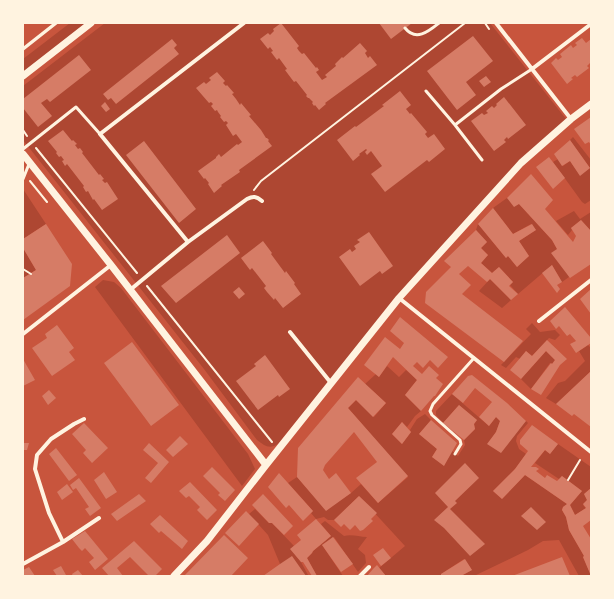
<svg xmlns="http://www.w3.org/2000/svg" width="614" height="599" viewBox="0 0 614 599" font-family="'IBM Plex Sans',sans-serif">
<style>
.green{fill:#ae4732}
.building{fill:#d67c66}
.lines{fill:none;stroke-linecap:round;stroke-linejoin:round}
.path{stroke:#fff3e0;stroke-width:2}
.service{stroke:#fff3e0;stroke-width:3}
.pedestrian{stroke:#fff3e0;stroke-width:3.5}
.minor{stroke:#fff3e0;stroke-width:4}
.tertiary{stroke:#fff3e0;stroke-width:7}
</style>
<rect width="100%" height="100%" fill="#c8553d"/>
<!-- green -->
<path class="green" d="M70 23H86L23 72V59Z
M105 23H490L566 119 408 283 278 444C269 450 264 445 257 440L204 369 23 140V86Z
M573 137 591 160V200L585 204 582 202 553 162 558 159 563 166 570 161 580 175 590 168 570 140Z
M23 189 46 224 23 239Z
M507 198 519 204 552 240 557 249 569 277 562 282 552 265 518 294 510 285 513 282 499 267 492 273 481 263 488 255 481 248 487 242 476 230 478 224 506 258 508 256 517 267 529 256 519 241 536 230 531 224 513 234 493 208Z
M574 211 580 219 591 212V231L581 220 571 228 572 230 568 235 556 221Z
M23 248 36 270 23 278Z
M490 279 511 300 502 308 479 291Z
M103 280 114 282 121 288 248 454 255 469 242 486 95 287Z
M532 323 540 332 555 330 560 335 555 340 549 338 532 356 526 351 520 359 516 357 506 368 501 365 531 334 526 329Z
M588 345 591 348V371L556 404 546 398 558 383 565 381 585 361 579 351Z
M546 351 555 360 552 364 550 363 531 389 521 379Z
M387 366 399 377 406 370 417 380 405 395 421 411 415 416 407 427 402 422 392 434 402 444 411 432 410 430 417 419 425 414 431 420 419 434 437 449 432 457 444 465 452 451 458 456 465 445 464 440 475 429 474 424 477 420 459 405 443 423 436 415V411L452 394 489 426 496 417 500 421 496 432 488 444 526 421 528 423 517 436 516 441 519 449 526 454 515 469 493 491 502 499 525 475 567 504 563 507 562 510 566 517 569 530 584 556 583 557 591 575 579 576 559 540 543 541 528 550 474 576H461L472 570 464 559 441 574V576H386L379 568 405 546 359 496 334 520H328L324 517 316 519 311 513 313 511 288 483 297 477 326 510 351 493 361 484 378 503 408 477 348 408 356 400 374 417 386 403 365 384 376 374 379 377Z
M558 444 591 467V488L584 494 587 500 583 505 586 508 575 515 570 505 582 491 562 476 559 479 535 463 545 450 550 454Z
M255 509 269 523H272L294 546 291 549 301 562 308 575 306 576 280 564 268 535 249 514Z
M325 521 344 536C352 534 359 537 367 537L358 549 365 555 366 563 358 572 334 537 322 545 343 576H317L307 558 312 553 313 551 331 536 321 524Z"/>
<!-- building -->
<path class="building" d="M281 23 299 46 297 48 299 51 302 54 304 53 316 68 317 67 319 70 316 72 322 80 327 77 325 75 336 66 335 64 342 57 343 58 360 43 367 51 365 53 368 58 370 56 377 65 325 103 326 104 319 110 315 105 314 106 312 103 313 102 309 98H308L306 96 307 95 296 81 294 82 285 70 287 69 279 58 277 60 271 52 273 51 270 47 268 49 260 39 268 33 270 35 274 31 273 29Z
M379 23H412L391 39Z
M473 36 493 61 466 82 476 95 457 110 427 71Z
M582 38 586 43 591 39V64L590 63 587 66 589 68 577 77 575 75 571 78 573 79 567 84 551 63 556 58 558 60 562 57 560 54 571 45 573 48 577 45 575 43Z
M172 39 177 45 174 48 179 54 116 104 111 98 108 100 103 94Z
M79 55 91 70 50 102 47 99 41 103 52 116 38 127 23 108V99Z
M217 72 225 81 223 83 226 86 227 85 234 93 232 94 236 99 240 105 241 103 251 115 249 116 261 130 266 138H267L269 140 268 141 272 146 239 170 240 172 221 185 222 186 214 193 208 184 209 183 205 178 204 179 198 171 216 158V157L219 154 221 157 237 144 238 145 242 142 236 134 233 136 226 125 228 123 226 121 224 122 220 117 221 116 218 112 217 110 215 111 211 106 213 104 211 102 209 103 196 88 204 82 206 84 211 80 209 78Z
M486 76 491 82 484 87 479 81Z
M400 91 411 105 406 109 410 114 411 113 427 132 425 134 428 138 434 134 445 149 429 162 427 160 385 192 371 174 382 166 371 151 367 155 365 152 367 150 366 149 359 154 360 155 353 161 337 140 355 126 356 127 384 106 382 105Z
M504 97 526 125 508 139 507 137 504 140 506 142 494 151 471 121 482 113 484 115 488 113 486 111 492 106 494 108 497 105 496 104Z
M105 102 110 109 106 112 101 106Z
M591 117V145L589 142 585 144 574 129Z
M63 130 72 141 73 140 77 144 75 145 78 149 80 148 83 152 82 153 99 175 100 174 104 179 102 180 105 183 107 182 118 199 102 210 94 199 93 200 88 191 86 192 83 187 84 186 67 164 65 166 62 161 64 160 61 156 59 157 56 153 57 152 48 141Z
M570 140 590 168 580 176 570 161 562 166 554 154Z
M144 141 196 209 179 223 126 155Z
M549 157 565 178 553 189 536 167Z
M531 174 553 200 545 209 573 242 576 236 571 228 581 220 591 231V264L570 278 551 253 557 249 552 240 519 204 514 207 507 198Z
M493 208 513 234 532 224 536 230 519 241 529 256 517 267 508 256 506 258 478 224Z
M46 224 72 264 70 286 23 320V278L36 270 23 248V239Z
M476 230 487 242 481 248 488 255 481 263 492 273 499 267 513 282 509 286 518 294 511 300 490 279 487 282 468 266 459 274 471 285 462 294 523 341 504 362 425 303 426 292 451 267 444 261Z
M369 232 393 266 382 274 380 271 360 286 339 257 350 249 352 252 356 249 354 246 360 242 357 240Z
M227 235 240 253 176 303 161 286Z
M263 241 272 253 271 254 285 273 286 271 295 283 294 284 301 294 283 308 275 298 274 300 267 292 264 288 266 286 252 268 250 270 241 258Z
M552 265 562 282 557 285 560 289 557 293 542 273Z
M239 287 245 294 239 299 233 292Z
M591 289V314L580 299Z
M565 307 591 338V343L576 353 570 344 576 341 570 334 567 336 559 326 556 329 550 321Z
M400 317 448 357 438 368 430 360 423 368 417 362 413 366 422 374 429 366 439 375 436 378 443 384 435 396H434L421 411 405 395 417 380 393 357 379 377 364 365 385 337 400 349 404 343 390 331Z
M57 325 74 348 69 352 75 360 52 376 32 348 47 338 45 334Z
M547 340 567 359 560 365 541 395 531 389 551 363 552 364 555 360 546 351 521 379 510 370 526 351 532 356Z
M132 342 179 405 151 426 104 363Z
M265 355 290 389 279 397 278 395 258 410 236 381 256 366 254 364Z
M23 359 35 380 23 386Z
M591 371V427L574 414 572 416 556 404Z
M472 375 507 403 526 421 501 453 487 444 496 432 500 421 496 417 489 426 479 417 492 402 475 388 463 403 452 394 468 376Z
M358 377 386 403 373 417 356 400 348 408 408 476 378 503 356 478 377 462 354 432 325 465 323 470 329 479 336 473 351 493 326 511 297 477 298 448Z
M49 390 56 398 48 405 42 396Z
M459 405 477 420 474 424 475 429 464 440 443 423Z
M431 420 457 443 444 466 432 457 437 449 419 434Z
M402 422 411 432 402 444 392 434Z
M84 423 108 448 92 463 83 453 86 450 72 434Z
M532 425 558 444 550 454 545 450 531 467H536L539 469 536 471 545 478 547 475 557 481 562 476 582 491 570 505 575 515 586 508 583 504 587 500 584 494 591 488V520L583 526 591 539V576L583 557 584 556 569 530 566 517 562 510 563 507 567 504 525 475 502 499 493 491 515 469 528 451 520 444V440Z
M180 436 188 444 173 457 166 450Z
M23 443H29L27 450H23Z
M149 443 169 462 151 483 145 478 158 463 143 450Z
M56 448 77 475 69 481 49 454Z
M465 463 479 478 455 501 457 503 450 509 485 544 470 556 444 528 434 520 448 507 435 493Z
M212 467 235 490 225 501 218 495 220 493 203 476Z
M104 472 117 492 106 499 94 480Z
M279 473 313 511 303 521 289 505 286 508 268 487Z
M79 478 101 508 90 516 85 509 89 507 76 488 73 490 70 485Z
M190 482 217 510 207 520 197 510 200 507 189 496 186 498 179 491Z
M67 484 73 492 62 500 57 492Z
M139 494 146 501 117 521 111 514Z
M263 494 293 526 284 535 272 523H269L252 505Z
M359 496 377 513 371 519 373 521 363 530 360 531 355 525 350 530 344 524 341 527 334 520Z
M531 507 546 522 537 530 521 516Z
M246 511 259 524 239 546 225 533Z
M160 515 188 541 182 549 161 531 159 533 150 524Z
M316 519 331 536 313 551 312 553 307 558 317 576H312L303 562H301L290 549 301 540 297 535Z
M85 531 108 559 95 570 89 562 94 558 85 548 82 551 79 548 72 539Z
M224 535 248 558 231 576H184Z
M333 537 353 564 341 572 322 545Z
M134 541 162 569 155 576H149L130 557 117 568 123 576H109L102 568Z
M383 548 391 558 381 566 373 555Z
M292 556 306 576H263L280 564Z
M562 557 570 576H512Z
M465 559 472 570 461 576H441V574Z
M377 565 386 576H367L373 569Z
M61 566 66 575 65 576H57L53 570Z
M29 567 35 576H23V570Z
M78 570 83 576H73L72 574Z"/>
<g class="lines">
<!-- path -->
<path class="path" d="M485 23 489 29
M23 130 27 136
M36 148 137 273
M30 181 47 202
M254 190 261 181 465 23
M23 269 31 274
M147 286 272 442
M568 480 580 460"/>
<!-- service -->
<path class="service" d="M405 28C416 42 429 31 439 23
M426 91 455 125
M23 149 76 107 100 134
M482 160 455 125 501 89 532 69
M23 179 29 164
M455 454 461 444 460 440 432 415 430 411 433 404 474 358"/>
<!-- pedestrian -->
<path class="pedestrian" d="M23 49 56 23"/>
<!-- minor -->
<path class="minor" d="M496 23 571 119
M532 69 591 24
M188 242 100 134 244 23
M130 290 188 242 247 199C253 196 256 196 262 201
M399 298 591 452
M539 321 591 280
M290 332 331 383
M23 334 111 265
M63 542 49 513 35 469 37 455 51 439 74 424 84 419
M23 564 63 542 99 518
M360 576 369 567"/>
<!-- tertiary -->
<path class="tertiary" d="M23 76 91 23
M23 154 111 265 266 465
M174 576 207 541 266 465 399 298 521 163 571 119 591 104"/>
</g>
<!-- border -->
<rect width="614" height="599" fill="none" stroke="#fff3e0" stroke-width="48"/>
</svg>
